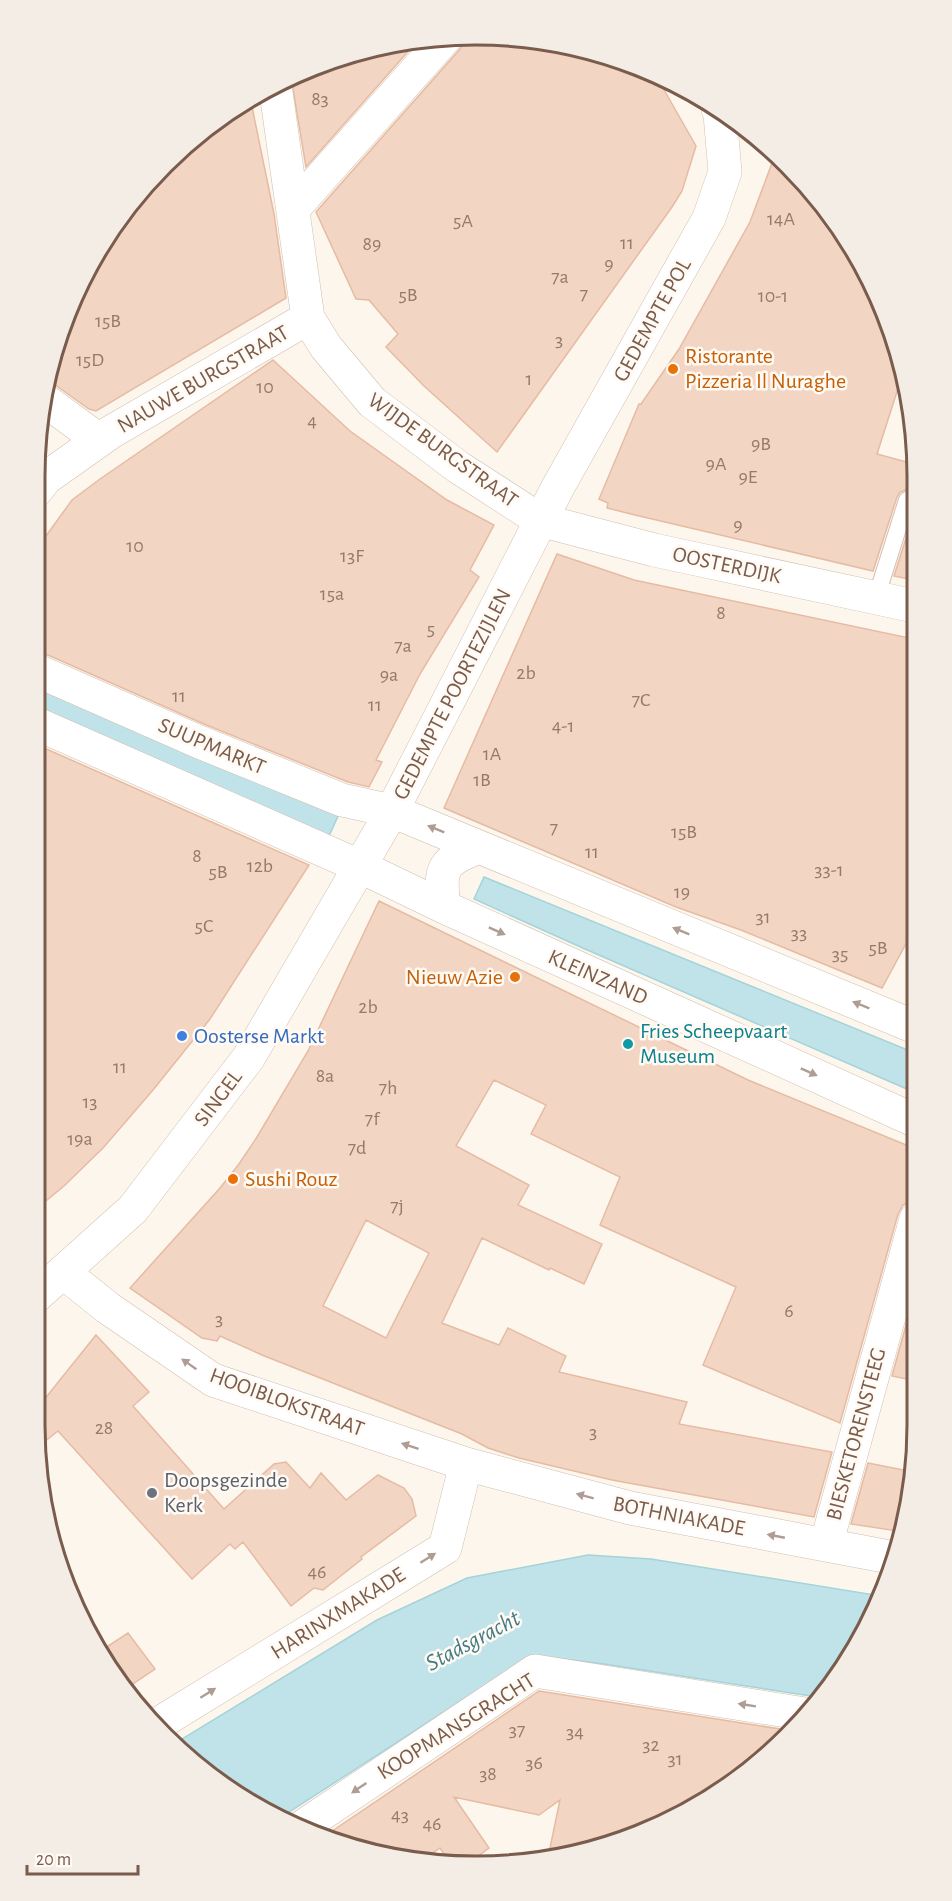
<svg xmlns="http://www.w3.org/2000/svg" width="952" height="1901" viewBox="0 0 952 1901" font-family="'Alegreya Sans',sans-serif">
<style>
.water{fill:#bfe3e8;stroke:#a5d3da;stroke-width:1.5}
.building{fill:#f3d5c3;stroke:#e6bba3;stroke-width:1.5;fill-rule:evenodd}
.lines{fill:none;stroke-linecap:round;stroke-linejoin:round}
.lane-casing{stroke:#d1beb0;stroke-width:18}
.street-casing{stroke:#d1beb0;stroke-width:34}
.secondary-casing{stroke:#d6c0b0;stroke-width:34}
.lane{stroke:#fff;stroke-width:16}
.street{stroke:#fff;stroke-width:33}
.secondary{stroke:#fff;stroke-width:33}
.oneway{fill:#af9d94}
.food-dot{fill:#e8710a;stroke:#fffaf3;stroke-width:2}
.shop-dot{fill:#3f7fe0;stroke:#fffaf3;stroke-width:2}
.culture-dot{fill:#0f9aa8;stroke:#fffaf3;stroke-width:2}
.worship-dot{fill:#6b7280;stroke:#fffaf3;stroke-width:2}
.labels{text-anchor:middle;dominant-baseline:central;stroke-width:5;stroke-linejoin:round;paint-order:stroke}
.number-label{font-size:20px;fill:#987a6a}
.street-label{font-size:22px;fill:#7a5c4d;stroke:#fffaf3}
.food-label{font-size:22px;fill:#c56008;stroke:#fffaf3;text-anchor:start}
.culture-label{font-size:22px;fill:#0d838f;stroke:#fffaf3;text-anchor:start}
.shop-label{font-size:22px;fill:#366cbe;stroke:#fffaf3;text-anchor:start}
.worship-label{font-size:22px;fill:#5b616d;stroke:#fffaf3;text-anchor:start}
.water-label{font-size:24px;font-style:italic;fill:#437c86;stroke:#fffaf3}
.rim{fill:none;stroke:#7a5c4d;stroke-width:3}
</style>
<rect width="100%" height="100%" fill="#fdf6ec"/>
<!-- water -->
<path class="water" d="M35 686 339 814 329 836 35 709Z
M484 877 915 1053 916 1093 585 949 474 899Z
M588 1555 651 1559 881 1596 872 1620 817 1697 604 1664 532 1655 280 1818 231 1792 177 1742 377 1620 467 1578Z"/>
<!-- building -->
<path class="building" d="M505 35 590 49 655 74 696 146 682 191 672 207 497 452 424 386 386 347 398 334 369 300 356 299 316 212 460 49 464 41V37Z
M418 38H420L306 167 291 77 334 58Z
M250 97 274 214 286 298 96 411 89 409 47 379 49 362 80 281 126 208 185 144Z
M775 155 826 208 884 307 902 376 877 454 914 464V471L908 489 900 492 897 497 873 571 635 515 607 508 608 503 599 499 639 404H641L679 349 750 222Z
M273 360 350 431 447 500 494 525 470 570 479 577 420 674 376 760 382 762 369 787 348 782 204 724 48 655 35 654V557L46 536 72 500 100 479Z
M914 513V580L894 576Z
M557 554 634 580 914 639 915 927 882 988 741 930 676 907 444 808Z
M35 744 309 865 210 1019 153 1090 103 1148 64 1186 35 1210Z
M379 901 748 1080 916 1149V1201H911L903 1205 898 1214 840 1423 703 1365 736 1287 600 1225 620 1177 531 1134 546 1105 494 1080 456 1146 529 1185 518 1205 602 1244 584 1284 550 1268 549 1270 482 1238 442 1323 499 1345 508 1328 566 1356 559 1372 687 1402 679 1424 832 1452 814 1517 612 1480 519 1458 488 1448 462 1434 262 1355 220 1336 217 1341 202 1338 130 1288 220 1188 239 1164 257 1137 308 1051ZM366 1220 429 1253 386 1338 323 1306Z
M916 1289V1381L892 1376Z
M96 1335 149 1392 133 1406 224 1509 274 1464 286 1462 310 1488 321 1473 346 1500 378 1475 404 1488 412 1499 416 1516 361 1557 362 1559 323 1590 314 1588 291 1606 243 1542 235 1549 230 1544 192 1579 58 1431 38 1447 34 1425 35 1411Z
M868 1463 914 1472 904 1532 851 1524Z
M128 1633 155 1669 124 1690 102 1650Z
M539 1691 793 1731 788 1737 671 1821 570 1852 550 1848 560 1800 539 1815 454 1797 489 1848 471 1861 448 1860 440 1848 424 1859 390 1858 322 1838Z"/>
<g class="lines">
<defs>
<path id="lane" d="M876 598 907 500 913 501 914 497"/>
<path id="street" d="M275 85 308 318 326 347 372 402 458 467 540 520 654 550 914 606
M294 208 446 37
M43 399 99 440
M35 492 46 478 111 432 308 318
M35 673 40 672 197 741 342 800 392 811 915 1027
M35 723 359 866 444 907 916 1121
M444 907C439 868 442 861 479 847
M63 1272 108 1308 213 1380 466 1464 630 1508 895 1558
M826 1545 916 1219
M158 1724 445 1548 466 1464
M299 1829 535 1671 805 1714"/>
<path id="secondary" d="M35 1297 133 1209 249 1057 392 811 558 487 709 218 725 172 720 114 718 109"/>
</defs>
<!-- lane casing -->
<use href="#lane" class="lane-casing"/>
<!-- street casing -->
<use href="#street" class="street-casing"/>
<!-- secondary casing -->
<use href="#secondary" class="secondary-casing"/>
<!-- lane -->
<use href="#lane" class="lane"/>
<!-- street -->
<use href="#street" class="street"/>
<!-- secondary -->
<use href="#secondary" class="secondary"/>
</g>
<!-- one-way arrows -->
<defs><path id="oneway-solid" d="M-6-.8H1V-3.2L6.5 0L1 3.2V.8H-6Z" transform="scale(1.5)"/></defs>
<g class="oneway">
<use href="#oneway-solid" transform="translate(436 829) rotate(-158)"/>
<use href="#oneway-solid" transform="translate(497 931) rotate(24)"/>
<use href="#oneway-solid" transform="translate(681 931) rotate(-158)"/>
<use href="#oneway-solid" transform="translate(861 1005) rotate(-158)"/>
<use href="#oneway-solid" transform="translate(809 1072) rotate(24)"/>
<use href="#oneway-solid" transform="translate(189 1364) rotate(-145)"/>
<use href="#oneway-solid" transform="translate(410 1446) rotate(-162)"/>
<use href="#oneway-solid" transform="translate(585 1496) rotate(-165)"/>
<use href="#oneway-solid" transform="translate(776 1536) rotate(-169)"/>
<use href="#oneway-solid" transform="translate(428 1558) rotate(-32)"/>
<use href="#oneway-solid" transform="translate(208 1693) rotate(-32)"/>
<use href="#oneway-solid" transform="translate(747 1705) rotate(-171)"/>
<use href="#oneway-solid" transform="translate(359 1788) rotate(146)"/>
</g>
<!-- markers -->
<g class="food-dot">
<circle cx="673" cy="369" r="6"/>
<circle cx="515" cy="977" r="6"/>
<circle cx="233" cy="1179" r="6"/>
</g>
<circle class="shop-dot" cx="182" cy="1036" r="6"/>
<circle class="culture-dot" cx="628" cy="1044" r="6"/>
<circle class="worship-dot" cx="152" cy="1493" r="6"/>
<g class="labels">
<!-- number labels -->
<g class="number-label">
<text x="320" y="99">83</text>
<text x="781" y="219">14A</text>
<text x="463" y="221">5A</text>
<text x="627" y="243">11</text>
<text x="372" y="244">89</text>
<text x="609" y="264">9</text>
<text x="560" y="277">7a</text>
<text x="584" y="294">7</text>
<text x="408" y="295">5B</text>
<text x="773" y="296">10-1</text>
<text x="108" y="321">15B</text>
<text x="559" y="340">3</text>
<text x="90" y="360">15D</text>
<text x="529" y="379">1</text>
<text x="265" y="387">10</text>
<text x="312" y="421">4</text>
<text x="761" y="444">9B</text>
<text x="716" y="464">9A</text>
<text x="748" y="477">9E</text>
<text x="738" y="525">9</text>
<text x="135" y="546">10</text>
<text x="352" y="556">13F</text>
<text x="332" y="594">15a</text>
<text x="721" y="613">8</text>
<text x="431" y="629">5</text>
<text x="403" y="646">7a</text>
<text x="526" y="673">2b</text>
<text x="389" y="675">9a</text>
<text x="179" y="696">11</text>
<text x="641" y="700">7C</text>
<text x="375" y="705">11</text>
<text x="563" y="726">4-1</text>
<text x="492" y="754">1A</text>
<text x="482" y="780">1B</text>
<text x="554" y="828">7</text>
<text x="684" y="832">15B</text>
<text x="592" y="852">11</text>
<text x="197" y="856">8</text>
<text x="260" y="866">12b</text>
<text x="829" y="870">33-1</text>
<text x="218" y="872">5B</text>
<text x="682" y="892">19</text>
<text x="763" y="917">31</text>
<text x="204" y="926">5C</text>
<text x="799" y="933">33</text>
<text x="878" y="948">5B</text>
<text x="840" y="954">35</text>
<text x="368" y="1007">2b</text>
<text x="120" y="1067">11</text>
<text x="325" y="1076">8a</text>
<text x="388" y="1088">7h</text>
<text x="90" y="1102">13</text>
<text x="372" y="1119">7f</text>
<text x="80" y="1139">19a</text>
<text x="357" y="1148">7d</text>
<text x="397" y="1206">7j</text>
<text x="789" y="1311">6</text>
<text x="219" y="1319">3</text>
<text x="104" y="1428">28</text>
<text x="593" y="1432">3</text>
<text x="317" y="1572">46</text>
<text x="517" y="1730">37</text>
<text x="575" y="1732">34</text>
<text x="651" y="1745">32</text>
<text x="675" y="1759">31</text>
<text x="534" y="1763">36</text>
<text x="488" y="1774">38</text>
<text x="400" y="1815">43</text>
<text x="432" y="1824">46</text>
</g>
<!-- street labels -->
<g class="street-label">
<text transform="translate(652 320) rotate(-61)">GEDEMPTE POL</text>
<text transform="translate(203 379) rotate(-30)">NAUWE BURGSTRAAT</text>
<text transform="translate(443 450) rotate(36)">WIJDE BURGSTRAAT</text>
<text transform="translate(727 565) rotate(12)">OOSTERDIJK</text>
<text transform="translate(452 694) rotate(-63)">GEDEMPTE POORTEZIJLEN</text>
<text transform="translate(212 746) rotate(23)">SUUPMARKT</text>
<text transform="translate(598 977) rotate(24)">KLEINZAND</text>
<text transform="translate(218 1098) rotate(-53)">SINGEL</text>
<text transform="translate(287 1402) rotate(20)">HOOIBLOKSTRAAT</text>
<text transform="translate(856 1434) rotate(-75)">BIESKETORENSTEEG</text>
<text transform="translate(679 1516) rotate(11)">BOTHNIAKADE</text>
<text transform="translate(338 1613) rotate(-32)">HARINXMAKADE</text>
<text transform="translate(456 1726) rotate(-32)">KOOPMANSGRACHT</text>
</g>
<!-- food labels -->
<g class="food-label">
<text x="685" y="356">Ristorante<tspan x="685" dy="25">Pizzeria Il Nuraghe</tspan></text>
<text x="503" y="977" text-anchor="end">Nieuw Azie</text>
<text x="245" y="1179">Sushi Rouz</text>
</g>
<!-- culture labels -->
<g class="culture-label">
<text x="640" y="1031">Fries Scheepvaart<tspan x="640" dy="25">Museum</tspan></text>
</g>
<!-- shop labels -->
<g class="shop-label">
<text x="194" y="1036">Oosterse Markt</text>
</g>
<!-- worship labels -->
<g class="worship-label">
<text x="164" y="1480">Doopsgezinde<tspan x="164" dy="25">Kerk</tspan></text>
</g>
<!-- water labels -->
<g class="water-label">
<text transform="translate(473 1641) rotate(-28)">Stadsgracht</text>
</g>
</g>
<!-- crop -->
<path d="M0 0H952V1901H0ZM476 45H476A431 431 0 0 1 907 476V1425A431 431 0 0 1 476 1856H476A431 431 0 0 1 45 1425V476A431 431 0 0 1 476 45Z" fill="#f4ede6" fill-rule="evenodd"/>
<path class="rim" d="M476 45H476A431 431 0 0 1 907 476V1425A431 431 0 0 1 476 1856H476A431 431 0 0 1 45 1425V476A431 431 0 0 1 476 45Z"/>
<!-- scale -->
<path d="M27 1865v9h111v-9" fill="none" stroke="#7a5c4d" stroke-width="3"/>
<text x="36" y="1865" font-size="18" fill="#7a5c4d" stroke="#fffaf3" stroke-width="4.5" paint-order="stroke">20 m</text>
</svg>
